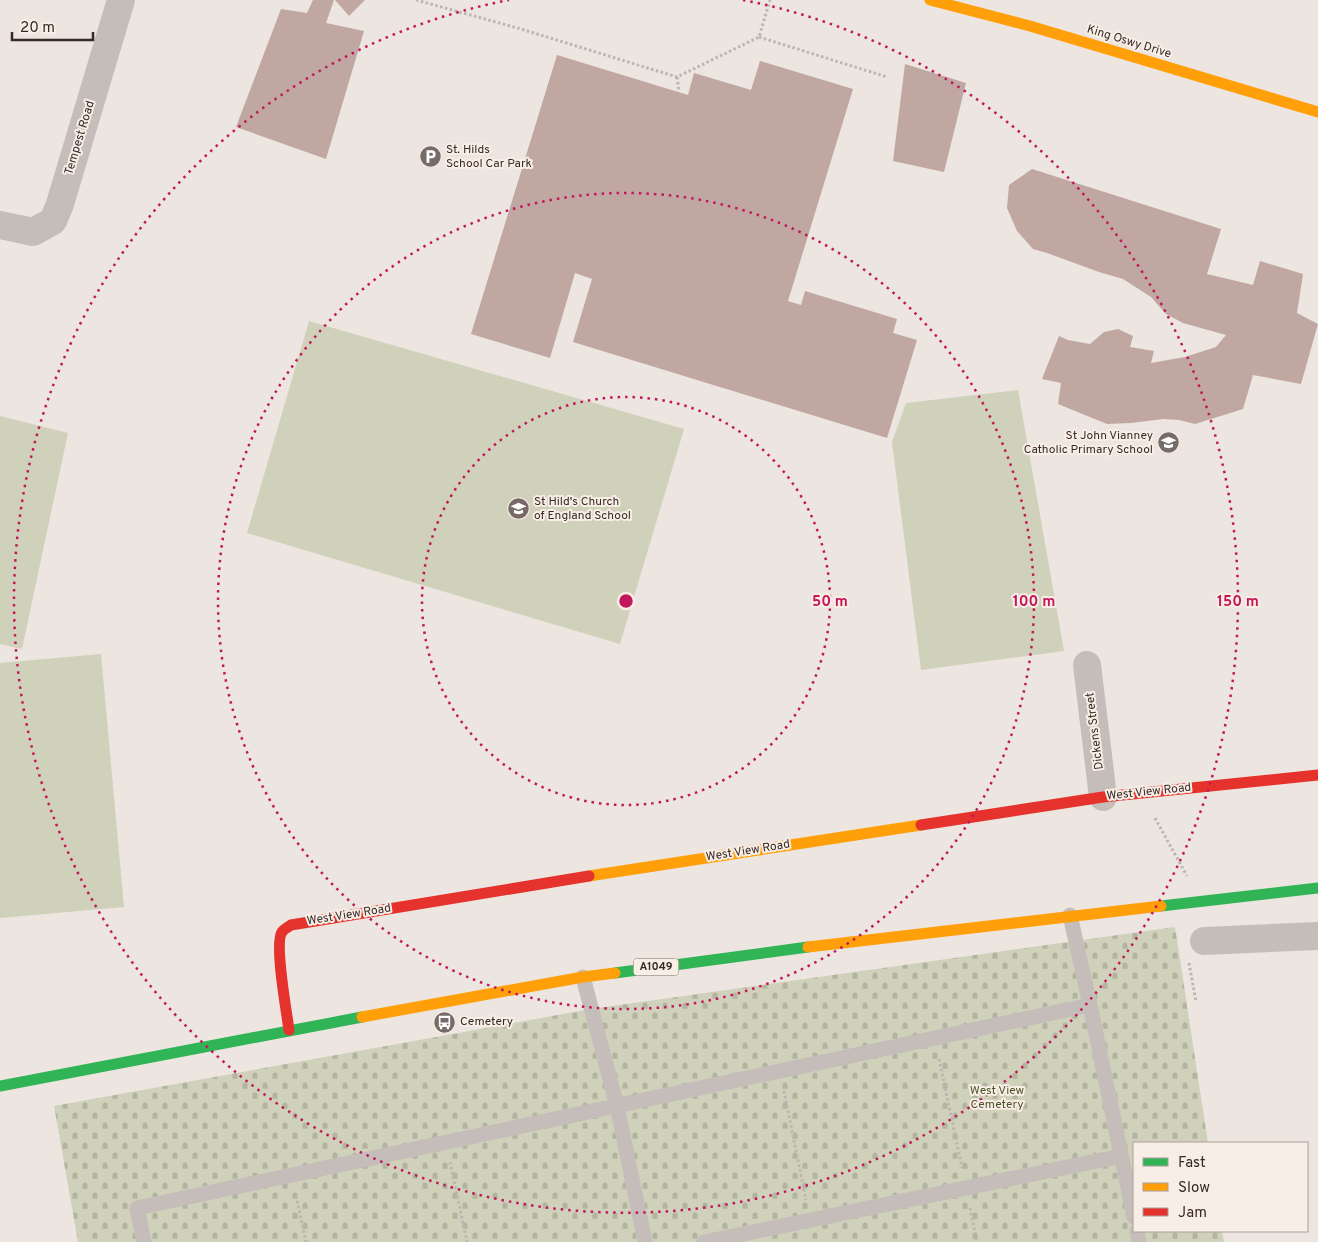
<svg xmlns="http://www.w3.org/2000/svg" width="1318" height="1242" viewBox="0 0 1318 1242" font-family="Overpass,sans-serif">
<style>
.cemetery{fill:url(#cemetery-stones)}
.garden{fill:#cfd1ba}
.building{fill:#c0a7a1}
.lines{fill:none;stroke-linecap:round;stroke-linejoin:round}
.path{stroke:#beb5b1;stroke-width:3;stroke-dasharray:2.5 2.5;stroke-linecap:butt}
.lane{stroke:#c5bdb9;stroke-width:15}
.street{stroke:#c5bdb9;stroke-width:28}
.fast{stroke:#30b455;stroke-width:11}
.slow{stroke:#ff9f0a;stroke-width:11}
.jam{stroke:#e5322d;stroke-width:11}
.ring{fill:none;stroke:#c2185b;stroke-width:2.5;stroke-dasharray:2.5 5}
.labels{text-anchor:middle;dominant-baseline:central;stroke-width:4;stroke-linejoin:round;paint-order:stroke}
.shield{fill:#f9eee6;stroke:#706560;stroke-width:1}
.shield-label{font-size:11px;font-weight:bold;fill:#362a27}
.street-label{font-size:12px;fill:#362a27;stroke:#f9eee6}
.poi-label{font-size:12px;fill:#362a27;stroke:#f9eee6;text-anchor:start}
.park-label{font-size:12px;fill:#4a542b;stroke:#f9eee6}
.centre{fill:#c2185b;stroke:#f9eee6;stroke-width:2.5}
.ring-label{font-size:15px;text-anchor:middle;font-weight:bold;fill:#c2185b;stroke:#f9eee6;stroke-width:4;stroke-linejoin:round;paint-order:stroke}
</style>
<defs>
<pattern id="cemetery-stones" width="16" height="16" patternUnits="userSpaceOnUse" patternTransform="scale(1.25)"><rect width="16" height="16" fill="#cfd1ba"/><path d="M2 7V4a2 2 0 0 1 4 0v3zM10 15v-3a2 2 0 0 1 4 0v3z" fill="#b2b4a0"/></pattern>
</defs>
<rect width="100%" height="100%" fill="#ece5e0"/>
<!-- cemetery -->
<path class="cemetery" d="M1175 927 1208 1143H1134V1231H1222L1224 1242H78L54 1106 591 1009Z"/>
<!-- garden -->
<path class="garden" d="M309 321 684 429 620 644 247 533Z
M1018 390 1064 651 921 670 892 442 906 403Z
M0 416 68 433 22 649 0 644Z
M101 654 124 907 0 918V663Z"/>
<!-- building -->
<path class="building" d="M313 0H334L326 23 364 31 326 159 236 127 281 9 307 13Z
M335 0H365L349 16Z
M557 55 688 95 694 73 751 90 760 61 853 89 788 301 801 305 805 291 897 319 893 333 917 340 887 438 573 342 592 279 575 273 550 358 471 334Z
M905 64 966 83 944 172 893 161Z
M1032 169 1221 229 1207 274 1253 285 1260 261 1303 274 1297 313 1318 324 1301 384 1253 375 1243 409 1195 424 1179 420 1163 419 1131 423 1107 424 1058 404 1061 383 1042 379 1059 336 1068 340 1090 344 1104 332 1118 329 1133 336 1130 347 1154 351 1151 363 1185 357 1216 347 1226 335 1183 323 1166 314 1151 297 1123 279 1099 272 1047 253 1033 249 1017 231 1007 208 1009 185Z"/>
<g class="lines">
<!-- path -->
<path class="path" d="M416 0 521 29 677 77 759 37 770 0
M759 37 887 77
M677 77 679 92
M1155 818 1187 876
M1189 963 1196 1002
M939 1059 962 1168
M784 1091 806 1200
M450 1162 467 1242
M296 1196 306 1242
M970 1208 977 1242"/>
<!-- lane -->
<path class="lane" d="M1070 915 1090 1005 1134 1217
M583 977 617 1106 645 1242
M1137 1231 1139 1242
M144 1242 137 1208 1090 1005
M704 1242 1121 1156"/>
<!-- street -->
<path class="street" d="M0 225 33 232 53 221 60 204 121 0
M1087 665 1103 797
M1204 941 1318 936"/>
<!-- fast -->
<path class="fast" d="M1161 906 1318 888
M615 973 808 947
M0 1086 362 1017"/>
<!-- slow -->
<path class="slow" d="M930 0 1030 26 1318 112
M589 876 921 825
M808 947 1161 906
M362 1017 583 977 615 973"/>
<!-- jam -->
<path class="jam" d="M921 825 1103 797 1318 775
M289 1030C287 1014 274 943 282 932 284 929 288 927 291 925L589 876"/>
</g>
<!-- distance rings -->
<g class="ring">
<circle cx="626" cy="601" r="204"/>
<circle cx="626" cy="601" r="408"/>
<path d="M743 0A612 612 0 1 1 509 0"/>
</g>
<!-- icons -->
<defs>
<symbol id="parking-disc" viewBox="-11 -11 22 22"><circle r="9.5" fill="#766b68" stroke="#f9eee6"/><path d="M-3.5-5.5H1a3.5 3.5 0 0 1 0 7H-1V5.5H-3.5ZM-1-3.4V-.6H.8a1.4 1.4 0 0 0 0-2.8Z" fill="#fff"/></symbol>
<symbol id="school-disc" viewBox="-11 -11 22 22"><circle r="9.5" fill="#766b68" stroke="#f9eee6"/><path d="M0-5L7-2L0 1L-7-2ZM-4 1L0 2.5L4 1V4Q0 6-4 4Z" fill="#fff"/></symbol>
<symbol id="bus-disc" viewBox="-11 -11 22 22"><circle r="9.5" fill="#766b68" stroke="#f9eee6"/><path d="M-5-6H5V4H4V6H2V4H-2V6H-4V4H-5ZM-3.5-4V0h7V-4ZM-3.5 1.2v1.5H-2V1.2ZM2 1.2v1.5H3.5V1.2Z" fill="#fff"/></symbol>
</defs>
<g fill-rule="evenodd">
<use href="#parking-disc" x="418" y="144" width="25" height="25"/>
<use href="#school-disc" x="1156" y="430" width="25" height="25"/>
<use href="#school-disc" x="506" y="496" width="25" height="25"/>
<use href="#bus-disc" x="432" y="1010" width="25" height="25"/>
</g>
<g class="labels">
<!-- shield labels -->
<rect class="shield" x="633.5" y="958.5" width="45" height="17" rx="4"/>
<g class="shield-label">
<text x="656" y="967">A1049</text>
</g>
<!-- street labels -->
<g class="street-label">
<text transform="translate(1129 42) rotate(17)">King Oswy Drive</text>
<text transform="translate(80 138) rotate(-73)">Tempest Road</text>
<text transform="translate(1095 731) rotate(-97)">Dickens Street</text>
<text transform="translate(1149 792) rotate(-6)">West View Road</text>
<text transform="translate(748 851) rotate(-9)">West View Road</text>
<text transform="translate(349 915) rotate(-9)">West View Road</text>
</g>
<!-- poi labels -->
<g class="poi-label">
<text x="446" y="150">St. Hilds<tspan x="446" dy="14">School Car Park</tspan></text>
<text x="1153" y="436" text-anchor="end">St John Vianney<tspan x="1153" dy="14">Catholic Primary School</tspan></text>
<text x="534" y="502">St Hild's Church<tspan x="534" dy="14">of England School</tspan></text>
<text x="460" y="1022">Cemetery</text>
</g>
<!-- park labels -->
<g class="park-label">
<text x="997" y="1091">West View<tspan x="997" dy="14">Cemetery</tspan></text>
</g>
</g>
<circle cx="626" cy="601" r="8" class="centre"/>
<g class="ring-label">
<text x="830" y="606">50 m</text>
<text x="1034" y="606">100 m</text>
<text x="1238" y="606">150 m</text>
</g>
<!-- legend -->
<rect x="1133" y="1142" width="175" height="90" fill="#f9eee6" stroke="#aba09a"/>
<rect x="1143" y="1158" width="25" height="8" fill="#30b455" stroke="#aba09a"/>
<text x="1178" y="1167" font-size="15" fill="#362a27">Fast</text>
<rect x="1143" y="1183" width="25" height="8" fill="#ff9f0a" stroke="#aba09a"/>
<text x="1178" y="1192" font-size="15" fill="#362a27">Slow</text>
<rect x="1143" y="1208" width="25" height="8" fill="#e5322d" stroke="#aba09a"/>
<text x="1178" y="1217" font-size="15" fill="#362a27">Jam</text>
<!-- scale -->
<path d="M12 32v8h81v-8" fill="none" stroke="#362a27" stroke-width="2.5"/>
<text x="20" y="32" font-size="15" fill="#362a27" stroke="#f9eee6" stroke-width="4" paint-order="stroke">20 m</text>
</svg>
